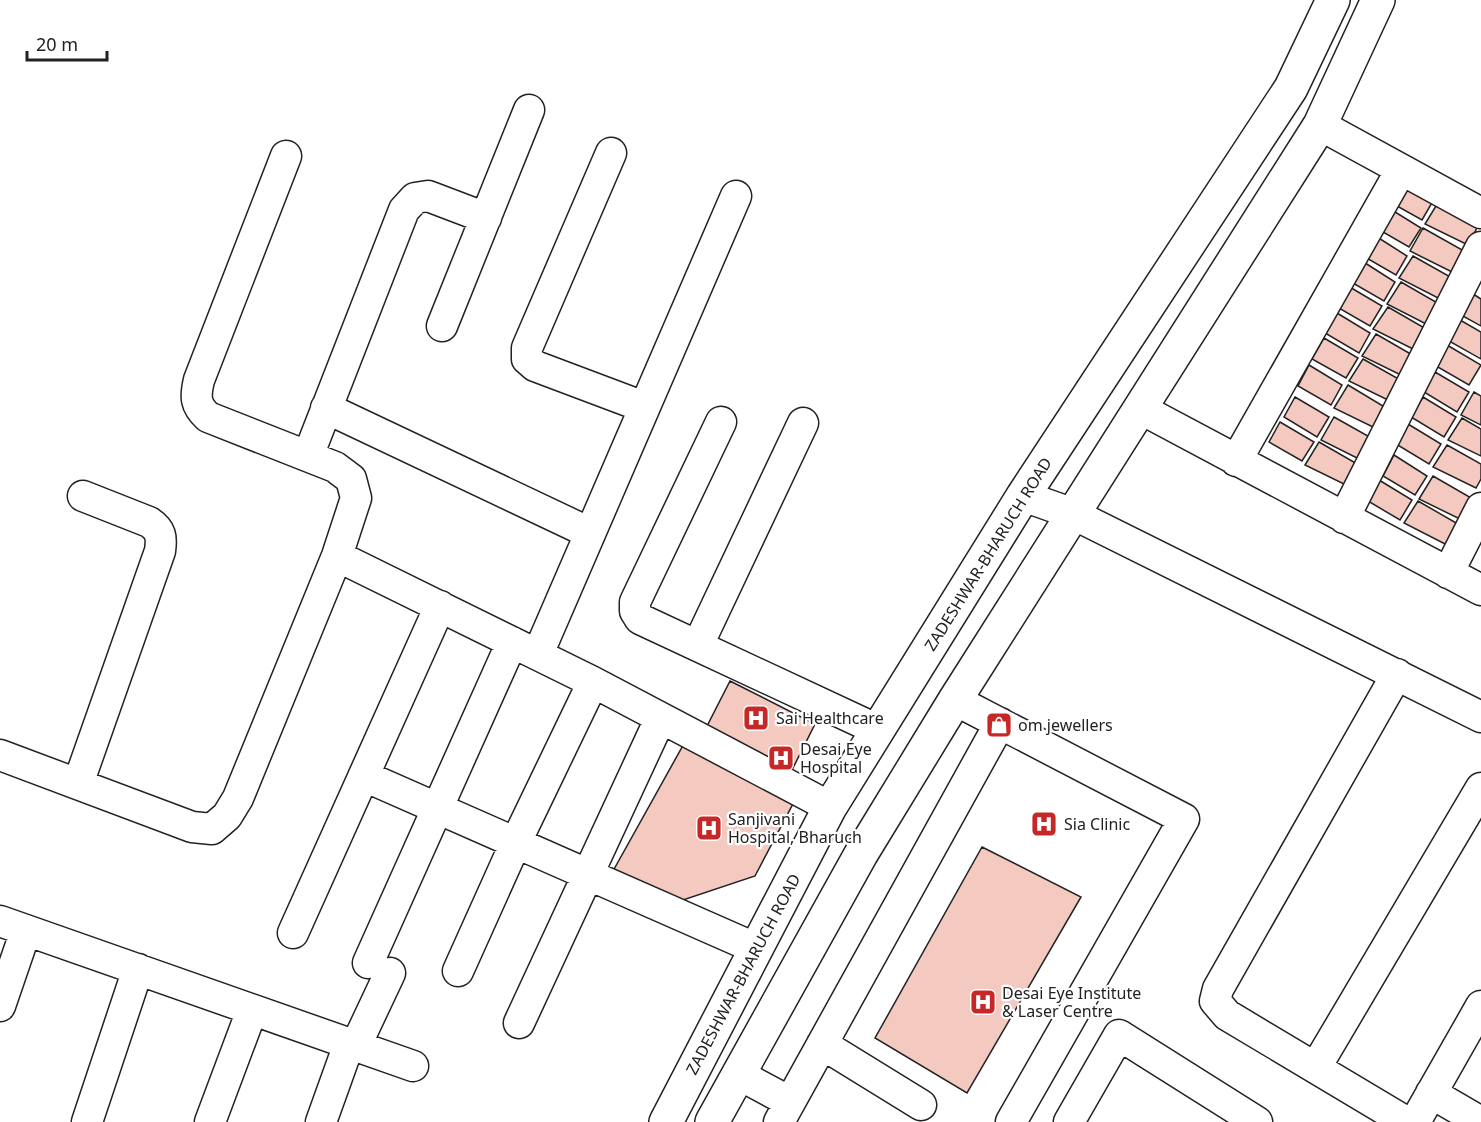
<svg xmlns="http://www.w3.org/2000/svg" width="1481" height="1122" viewBox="0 0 1481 1122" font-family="'Noto Sans',sans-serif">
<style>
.building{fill:#f3c9c0;stroke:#222;stroke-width:1.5}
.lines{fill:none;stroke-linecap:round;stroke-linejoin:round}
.minor-casing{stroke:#222;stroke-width:33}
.major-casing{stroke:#222;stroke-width:36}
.minor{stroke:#fff;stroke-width:30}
.major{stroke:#fff;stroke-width:33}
.labels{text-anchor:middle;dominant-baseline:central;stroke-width:4.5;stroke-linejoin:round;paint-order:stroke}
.street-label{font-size:16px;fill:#222;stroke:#fff}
.poi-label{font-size:16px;fill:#222;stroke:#fff;text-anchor:start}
</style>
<rect width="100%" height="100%" fill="#fff"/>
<!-- building -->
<path class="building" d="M1400 181 1433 201 1422 220 1388 201Z
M1439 201 1479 224 1468 245 1425 224Z
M1387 207 1421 228 1409 247 1376 228Z
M1423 228 1464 251 1452 272 1410 251Z
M1374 235 1407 256 1396 275 1363 256Z
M1413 256 1454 279 1442 300 1399 278Z
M1362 261 1395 282 1384 301 1351 282Z
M1401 282 1441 305 1430 326 1387 304Z
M1348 286 1382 306 1370 326 1337 307Z
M1473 294 1481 299V326L1461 315Z
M1388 307 1428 330 1417 351 1373 329Z
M1337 313 1370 333 1359 353 1325 333Z
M1460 320 1481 332V359L1449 341Z
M1376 334 1416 357 1405 377 1362 356Z
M1324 338 1358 358 1346 378 1312 359Z
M1447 345 1481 365 1469 385 1436 366Z
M1363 359 1404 382 1392 402 1349 381Z
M1309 365 1342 385 1331 405 1298 386Z
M1435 372 1469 392 1457 412 1424 392Z
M1348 385 1388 409 1377 429 1334 408Z
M1474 392 1481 396V425L1461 415Z
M1295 397 1329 417 1317 437 1284 417Z
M1423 397 1456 417 1444 437 1411 417Z
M1334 417 1375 440 1363 461 1321 440Z
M1462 418 1481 429V456L1448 440Z
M1280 422 1314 442 1302 461 1269 442Z
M1408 424 1441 444 1429 464 1396 444Z
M1319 442 1359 465 1348 486 1305 465Z
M1447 445 1481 464V479L1476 488 1433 467Z
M1394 455 1427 476 1415 495 1383 476Z
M1433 476 1473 499 1462 520 1419 499Z
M1379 480 1412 500 1400 520 1368 501Z
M1418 501 1458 524 1447 545 1404 523Z
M730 681 815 724 788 778 703 734Z
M686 740 796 798 755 876 680 901 608 880Z
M982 847 1081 897 967 1093 875 1038Z"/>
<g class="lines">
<defs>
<path id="minor" d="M1320 125 1481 213
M611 153 527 348V359L535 366 644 407
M442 326 529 110
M326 408 590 533
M1141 409 1481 590
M721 422 635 602V611L640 619 878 730
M308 456 404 210 415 198 428 196 486 218
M1236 461 1401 170
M1023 496 1071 513 1481 717
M1344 518 1481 247
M337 556 593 682 830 807
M1448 573 1481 508
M698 645 803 423
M538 654 736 196
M1397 674 1218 989 1215 1001 1227 1015 1406 1122
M955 700 1184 819 1011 1122
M0 755 192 827 212 829 227 816 238 798 337 556 356 498 351 479 335 467 208 417C195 405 195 397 199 380L286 156
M364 776 755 948
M78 784 160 551C162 537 161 530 149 522L83 496
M0 921 413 1066
M293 933 440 606
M368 963 512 642
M458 971 516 842 593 682
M0 1006 26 930
M519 1023 660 719
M822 1044 921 1105
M1316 1067 1481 788
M738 1074 790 1102
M1431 1093 1481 1122
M87 1122 138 969
M210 1122 252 1010
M321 1122 349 1044 358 1041 390 973
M779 1122 1000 723
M1069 1122 1119 1035 1257 1122
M1415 1122 1481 1006"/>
<path id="major" d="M666 1122 830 807 1023 496 1291 88 1333 0
M712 1122 861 854 955 700 1320 125 1378 0"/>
</defs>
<!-- minor casing -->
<use href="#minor" class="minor-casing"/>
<!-- major casing -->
<use href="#major" class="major-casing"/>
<!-- minor -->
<use href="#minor" class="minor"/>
<!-- major -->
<use href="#major" class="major"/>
</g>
<!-- icons -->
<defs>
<symbol id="hospital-square" viewBox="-11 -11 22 22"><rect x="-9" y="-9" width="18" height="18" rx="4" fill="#c62828" stroke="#fff"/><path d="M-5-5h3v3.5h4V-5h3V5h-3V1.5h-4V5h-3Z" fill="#fff"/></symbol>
<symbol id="shop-square" viewBox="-11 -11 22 22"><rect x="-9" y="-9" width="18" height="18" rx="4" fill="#c62828" stroke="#fff"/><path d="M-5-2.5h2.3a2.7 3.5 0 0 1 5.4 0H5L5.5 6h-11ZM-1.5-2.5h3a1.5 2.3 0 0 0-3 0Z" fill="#fff"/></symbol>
</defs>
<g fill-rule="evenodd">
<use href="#hospital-square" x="741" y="703" width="30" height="30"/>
<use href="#shop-square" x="984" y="710" width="30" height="30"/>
<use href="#hospital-square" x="766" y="743" width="30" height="30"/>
<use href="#hospital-square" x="1029" y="809" width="30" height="30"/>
<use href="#hospital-square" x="694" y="813" width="30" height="30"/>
<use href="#hospital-square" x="968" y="987" width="30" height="30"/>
</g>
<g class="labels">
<!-- street labels -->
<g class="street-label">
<text transform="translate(988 554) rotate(-58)">ZADESHWAR-BHARUCH ROAD</text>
<text transform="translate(743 974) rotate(-62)">ZADESHWAR-BHARUCH ROAD</text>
</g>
<!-- poi labels -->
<g class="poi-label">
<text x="776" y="718">Sai Healthcare</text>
<text x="1018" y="725">om jewellers</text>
<text x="800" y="749">Desai Eye<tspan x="800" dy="18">Hospital</tspan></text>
<text x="728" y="819">Sanjivani<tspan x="728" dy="18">Hospital, Bharuch</tspan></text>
<text x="1064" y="824">Sia Clinic</text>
<text x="1002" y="993">Desai Eye Institute<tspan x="1002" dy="18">&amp; Laser Centre</tspan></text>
</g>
</g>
<!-- scale -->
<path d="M27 51v9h80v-9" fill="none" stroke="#222222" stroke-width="3"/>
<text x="36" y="51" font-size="18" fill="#222222" stroke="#ffffff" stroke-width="4.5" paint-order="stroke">20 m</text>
</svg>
